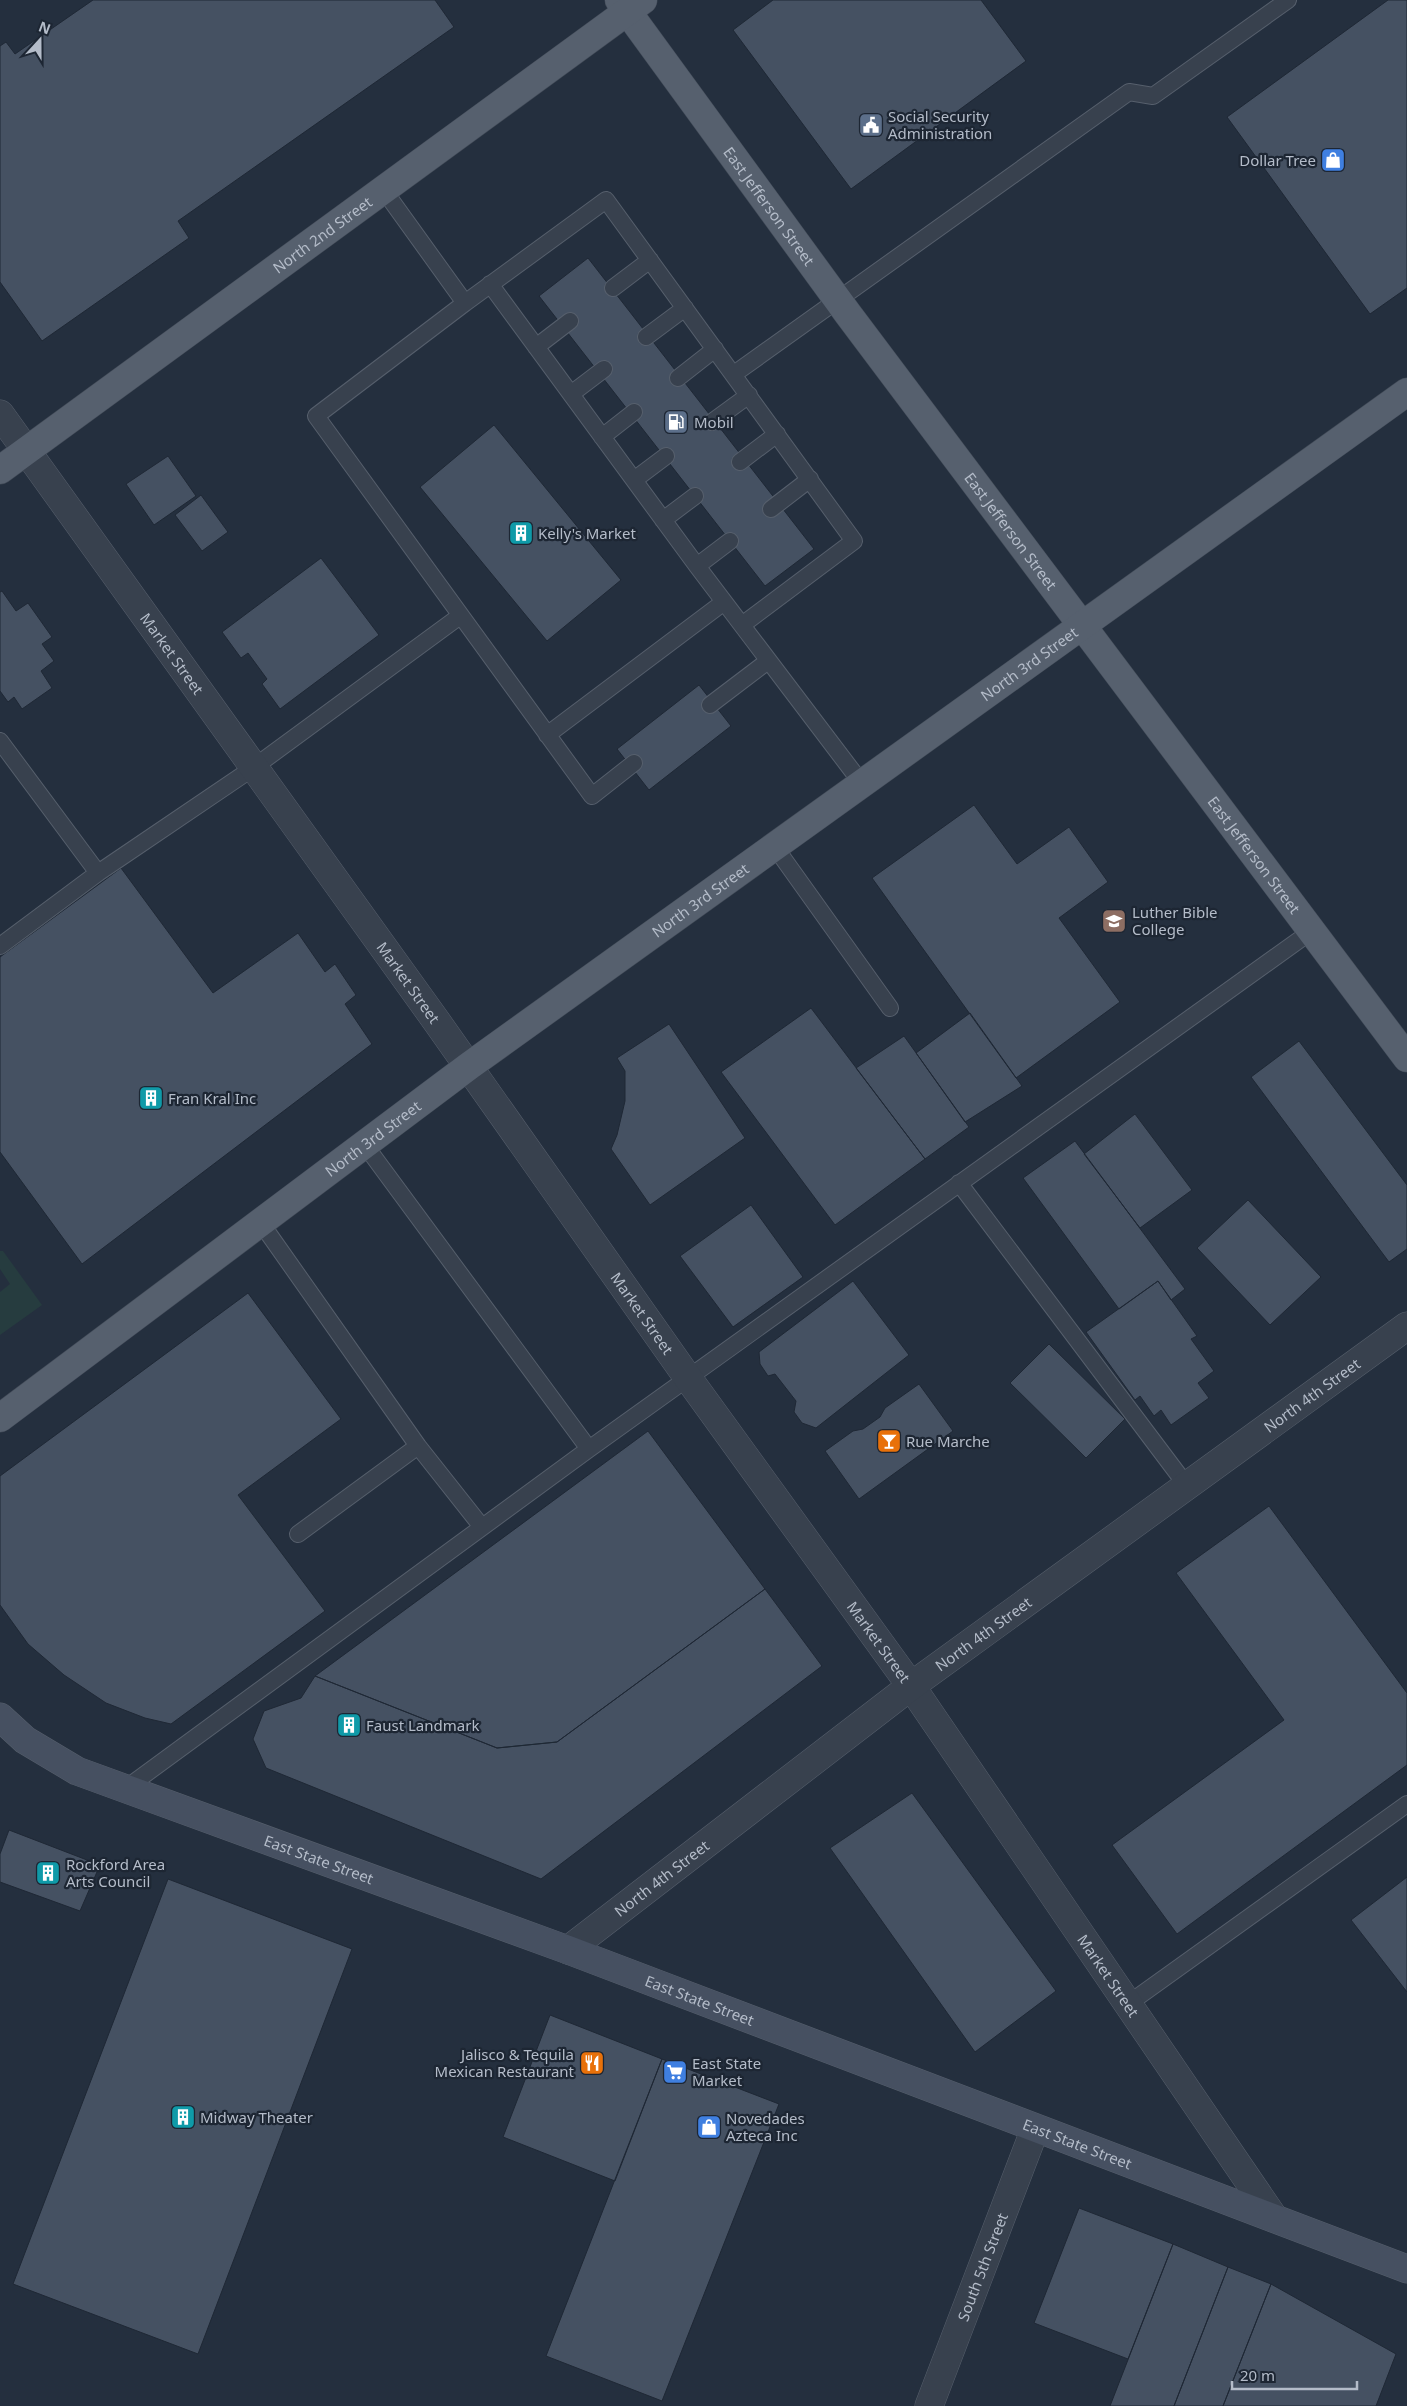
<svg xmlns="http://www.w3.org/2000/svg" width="1407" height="2406" viewBox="0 0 1407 2406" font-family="'Noto Sans',sans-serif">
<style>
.green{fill:#263c3f}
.building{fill:#455162;stroke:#1f2835}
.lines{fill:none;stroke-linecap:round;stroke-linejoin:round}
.service-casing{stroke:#565f6c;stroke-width:18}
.minor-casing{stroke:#565f6c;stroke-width:29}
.secondary-casing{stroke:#565f6c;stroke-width:29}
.primary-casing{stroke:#414a57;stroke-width:29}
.service{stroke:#38414e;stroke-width:16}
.minor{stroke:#38414e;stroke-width:28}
.secondary{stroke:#465061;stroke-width:28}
.primary{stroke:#56606e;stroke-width:28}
.labels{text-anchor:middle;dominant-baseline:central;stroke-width:4.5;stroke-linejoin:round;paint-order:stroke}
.poi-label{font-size:15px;fill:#b4bcc9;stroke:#1d2633;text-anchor:start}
.street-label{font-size:15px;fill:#b4bcc9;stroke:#1d2633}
</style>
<rect width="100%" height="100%" fill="#242f3e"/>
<!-- green -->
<path class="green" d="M0 1251H3L42 1305 0 1335V1292L10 1284 0 1269Z"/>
<!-- building -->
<path class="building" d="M93 0H435L454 27 178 221 189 238 42 341 0 282V46L6 42 15 54Z
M773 0H981L1026 61 851 189 733 30Z
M1388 0H1407V288L1370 314 1227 117Z
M588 258 814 549 765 586 539 296Z
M494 425 621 580 547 641 420 487Z
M168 456 196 496 154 525 126 484Z
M201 495 228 532 202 551 175 515Z
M321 558 379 635 280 709 262 684 267 679 248 653 241 658 222 632Z
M2 591 16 611 28 603 52 637 42 644 54 661 41 671 52 688 22 709 14 697 8 702 0 691V592Z
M699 685 731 726 649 790 617 749Z
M974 805 1017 864 1069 827 1108 882 1059 918 1120 1002 1016 1078 872 878Z
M121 868 213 993 298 933 325 972 335 964 356 995 345 1004 372 1044 82 1264 0 1152V957Z
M811 1008 925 1159 835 1225 721 1072Z
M970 1013 1022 1086 965 1122 916 1053Z
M669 1024 745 1138 650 1205 611 1149 617 1135 625 1101V1071L617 1058Z
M904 1036 969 1127 925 1159 856 1068Z
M1299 1041 1407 1185V1249L1389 1262 1251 1077Z
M1135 1114 1192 1190 1140 1228 1084 1154Z
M1075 1141 1185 1289 1171 1300 1158 1281 1119 1309 1023 1178Z
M1248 1200 1321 1277 1270 1325 1197 1248Z
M751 1205 803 1277 733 1327 680 1256Z
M853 1281 909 1355 816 1428 802 1423 794 1412 796 1401 775 1374 768 1376 760 1364 759 1352Z
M1158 1281 1197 1336 1191 1339 1214 1371 1198 1383 1209 1398 1171 1425 1161 1410 1154 1416 1140 1396 1135 1400 1086 1332Z
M248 1293 341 1419 238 1495 325 1611 171 1724 145 1718 106 1703 64 1675 28 1644 0 1605V1476Z
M1049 1344 1125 1419 1086 1458 1010 1383Z
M919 1384 953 1431 859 1499 825 1451 853 1431 863 1429 880 1417 885 1408Z
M648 1431 765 1589 557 1742 497 1748 315 1676Z
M1269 1506 1407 1693V1765L1177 1934 1112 1845 1284 1720 1176 1573Z
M765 1589 822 1666 541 1879 266 1768 253 1739 264 1711 301 1698 315 1676 497 1748 557 1742Z
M912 1793 1056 1991 975 2052 830 1848Z
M9 1830 100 1865 80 1911 0 1882V1854Z
M1407 1877V1992L1351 1920Z
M168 1879 352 1949 198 2354 13 2284Z
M550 2015 662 2059 615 2181 503 2137Z
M662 2059 779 2104 662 2401 546 2356Z
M1079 2208 1173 2244 1128 2359 1034 2323Z
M1173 2244 1228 2267 1174 2406H1110Z
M1228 2267 1271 2284 1223 2406H1174Z
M1271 2284 1396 2354 1376 2406H1223Z"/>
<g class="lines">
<defs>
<path id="service" d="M383 189 465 303 606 200 854 541 742 625
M490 284 697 566 863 785
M613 288 650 260
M465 303 316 416 592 796 634 763
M646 337 685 308
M536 347 570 321
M734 374 1129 92 1153 96 1288 0
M678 378 715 349
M571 394 604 369
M712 422 749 395
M602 437 634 412
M740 462 777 434
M634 480 666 456
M771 509 810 479
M663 520 695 496
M697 566 730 541
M710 705 768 661
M547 735 724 602
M0 741 98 873
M775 847 890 1008
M0 946 98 873 253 768 460 616
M365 1145 589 1449
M959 1183 1187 1486
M261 1223 418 1446 298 1534
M418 1446 482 1527
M125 1789 589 1449 1313 930
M1128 2004 1407 1804"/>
<g id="minor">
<path id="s1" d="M0 414 437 1022 688 1378 911 1686 1274 2218"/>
<path id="s2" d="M568 1950 911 1686 1407 1326"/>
<path id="s3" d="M929 2406 1035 2129"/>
</g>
<g id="secondary">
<path id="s4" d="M0 1717 25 1740 77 1771 568 1950 1407 2269"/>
</g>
<g id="primary">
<path id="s5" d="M619 0 848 314 1407 1058"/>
<path id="s6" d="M0 470 643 0"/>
<path id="s7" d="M0 1418 469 1066 1407 392"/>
</g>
</defs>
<!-- service casing -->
<use href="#service" class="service-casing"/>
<!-- minor casing -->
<use href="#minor" class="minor-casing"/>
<!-- secondary casing -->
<use href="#secondary" class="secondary-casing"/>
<!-- primary casing -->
<use href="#primary" class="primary-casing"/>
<!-- service -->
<use href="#service" class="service"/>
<!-- minor -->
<use href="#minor" class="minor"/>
<!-- secondary -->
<use href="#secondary" class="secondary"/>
<!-- primary -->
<use href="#primary" class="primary"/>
</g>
<!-- icons -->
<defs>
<symbol id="civic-square" viewBox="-11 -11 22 22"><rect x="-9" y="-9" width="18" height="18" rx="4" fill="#5c6f8a" stroke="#1d2633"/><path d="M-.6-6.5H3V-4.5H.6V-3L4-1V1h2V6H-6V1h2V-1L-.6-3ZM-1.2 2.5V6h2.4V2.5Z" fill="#fff"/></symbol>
<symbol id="shop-square" viewBox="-11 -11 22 22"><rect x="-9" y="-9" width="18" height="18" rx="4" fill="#3f7fe0" stroke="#1d2633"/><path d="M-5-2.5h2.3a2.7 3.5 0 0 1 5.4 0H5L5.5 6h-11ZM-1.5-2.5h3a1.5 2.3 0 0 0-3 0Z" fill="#fff"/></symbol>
<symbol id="fuel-square" viewBox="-11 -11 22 22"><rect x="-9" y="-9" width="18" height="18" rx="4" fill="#5c6f8a" stroke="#1d2633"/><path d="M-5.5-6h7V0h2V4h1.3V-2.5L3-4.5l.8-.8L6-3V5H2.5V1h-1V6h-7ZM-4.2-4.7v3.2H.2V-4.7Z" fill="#fff"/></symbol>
<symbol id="building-square" viewBox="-11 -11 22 22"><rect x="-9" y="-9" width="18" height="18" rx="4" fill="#0f9aa8" stroke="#1d2633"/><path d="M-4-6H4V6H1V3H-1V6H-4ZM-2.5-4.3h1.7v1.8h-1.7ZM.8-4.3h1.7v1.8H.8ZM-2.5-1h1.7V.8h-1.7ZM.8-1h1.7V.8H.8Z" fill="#fff"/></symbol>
<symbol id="school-square" viewBox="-11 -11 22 22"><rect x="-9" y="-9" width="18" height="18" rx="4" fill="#8d6e63" stroke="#1d2633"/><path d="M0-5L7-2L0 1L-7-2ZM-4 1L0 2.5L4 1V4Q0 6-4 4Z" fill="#fff"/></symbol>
<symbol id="bar-square" viewBox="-11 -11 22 22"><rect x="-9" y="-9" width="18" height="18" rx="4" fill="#e8710a" stroke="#1d2633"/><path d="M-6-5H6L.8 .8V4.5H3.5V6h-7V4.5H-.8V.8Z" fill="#fff"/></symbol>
<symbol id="restaurant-square" viewBox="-11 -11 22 22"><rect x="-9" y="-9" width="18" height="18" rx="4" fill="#e8710a" stroke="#1d2633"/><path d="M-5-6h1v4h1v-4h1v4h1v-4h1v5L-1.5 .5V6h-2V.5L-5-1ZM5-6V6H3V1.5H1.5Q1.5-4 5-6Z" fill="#fff"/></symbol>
<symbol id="supermarket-square" viewBox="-11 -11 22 22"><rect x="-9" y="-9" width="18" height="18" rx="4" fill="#3f7fe0" stroke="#1d2633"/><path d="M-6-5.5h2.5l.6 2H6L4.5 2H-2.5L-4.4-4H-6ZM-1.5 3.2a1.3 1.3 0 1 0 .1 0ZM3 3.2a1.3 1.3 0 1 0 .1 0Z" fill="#fff"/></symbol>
</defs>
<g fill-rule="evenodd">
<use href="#civic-square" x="857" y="111" width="28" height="28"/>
<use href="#shop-square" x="1319" y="146" width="28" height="28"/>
<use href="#fuel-square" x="662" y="408" width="28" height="28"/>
<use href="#building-square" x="507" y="519" width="28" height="28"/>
<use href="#school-square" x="1100" y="907" width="28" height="28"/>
<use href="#building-square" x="137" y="1084" width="28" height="28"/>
<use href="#bar-square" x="875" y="1427" width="28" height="28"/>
<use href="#building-square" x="335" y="1711" width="28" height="28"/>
<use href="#building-square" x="34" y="1859" width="28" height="28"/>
<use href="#restaurant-square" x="578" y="2049" width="28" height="28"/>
<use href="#supermarket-square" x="661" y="2058" width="28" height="28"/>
<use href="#building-square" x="169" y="2103" width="28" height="28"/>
<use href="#shop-square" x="695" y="2113" width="28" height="28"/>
</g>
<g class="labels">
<!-- poi labels -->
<g class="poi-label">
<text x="888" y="116">Social Security<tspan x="888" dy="17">Administration</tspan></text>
<text x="1316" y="160" text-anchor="end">Dollar Tree</text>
<text x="694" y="422">Mobil</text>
<text x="538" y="533">Kelly's Market</text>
<text x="1132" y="912">Luther Bible<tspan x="1132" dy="17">College</tspan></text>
<text x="168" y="1098">Fran Kral Inc</text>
<text x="906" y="1441">Rue Marche</text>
<text x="366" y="1725">Faust Landmark</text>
<text x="66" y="1864">Rockford Area<tspan x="66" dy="17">Arts Council</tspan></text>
<text x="574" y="2054" text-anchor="end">Jalisco &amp; Tequila<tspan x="574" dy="17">Mexican Restaurant</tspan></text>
<text x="692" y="2063">East State<tspan x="692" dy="17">Market</tspan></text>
<text x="200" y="2117">Midway Theater</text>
<text x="726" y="2118">Novedades<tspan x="726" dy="17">Azteca Inc</tspan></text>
</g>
<!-- street labels -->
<g class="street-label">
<text stroke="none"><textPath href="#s5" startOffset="255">East Jefferson Street</textPath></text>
<text stroke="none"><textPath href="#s6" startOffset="399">North 2nd Street</textPath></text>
<text stroke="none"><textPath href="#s5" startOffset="660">East Jefferson Street</textPath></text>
<text stroke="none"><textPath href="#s1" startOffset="295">Market Street</textPath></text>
<text stroke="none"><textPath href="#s7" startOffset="1276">North 3rd Street</textPath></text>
<text stroke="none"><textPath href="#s5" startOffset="1065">East Jefferson Street</textPath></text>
<text stroke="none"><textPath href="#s7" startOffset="871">North 3rd Street</textPath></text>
<text stroke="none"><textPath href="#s1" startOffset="700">Market Street</textPath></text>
<text stroke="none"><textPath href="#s7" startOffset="466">North 3rd Street</textPath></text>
<text stroke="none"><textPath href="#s1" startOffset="1105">Market Street</textPath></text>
<text stroke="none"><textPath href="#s2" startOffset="928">North 4th Street</textPath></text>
<text stroke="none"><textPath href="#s2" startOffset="522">North 4th Street</textPath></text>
<text stroke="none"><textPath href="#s1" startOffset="1510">Market Street</textPath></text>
<text stroke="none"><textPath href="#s4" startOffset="352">East State Street</textPath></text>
<text stroke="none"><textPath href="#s2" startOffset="118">North 4th Street</textPath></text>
<text stroke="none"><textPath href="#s1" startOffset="1915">Market Street</textPath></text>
<text stroke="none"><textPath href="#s4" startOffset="758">East State Street</textPath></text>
<text stroke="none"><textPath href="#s4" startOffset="1162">East State Street</textPath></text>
<text stroke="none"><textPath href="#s3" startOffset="149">South 5th Street</textPath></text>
</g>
</g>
<!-- north arrow -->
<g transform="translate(40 40) rotate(21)" stroke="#1d2633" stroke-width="4" paint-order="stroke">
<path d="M0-4L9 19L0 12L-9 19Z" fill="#b4bcc9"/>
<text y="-8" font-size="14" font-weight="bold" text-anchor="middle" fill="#b4bcc9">N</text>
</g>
<!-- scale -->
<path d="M1232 2381v8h125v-8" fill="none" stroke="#b4bcc9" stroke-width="2.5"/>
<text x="1240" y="2381" font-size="15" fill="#b4bcc9" stroke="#1d2633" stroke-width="4" paint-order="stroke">20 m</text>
</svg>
